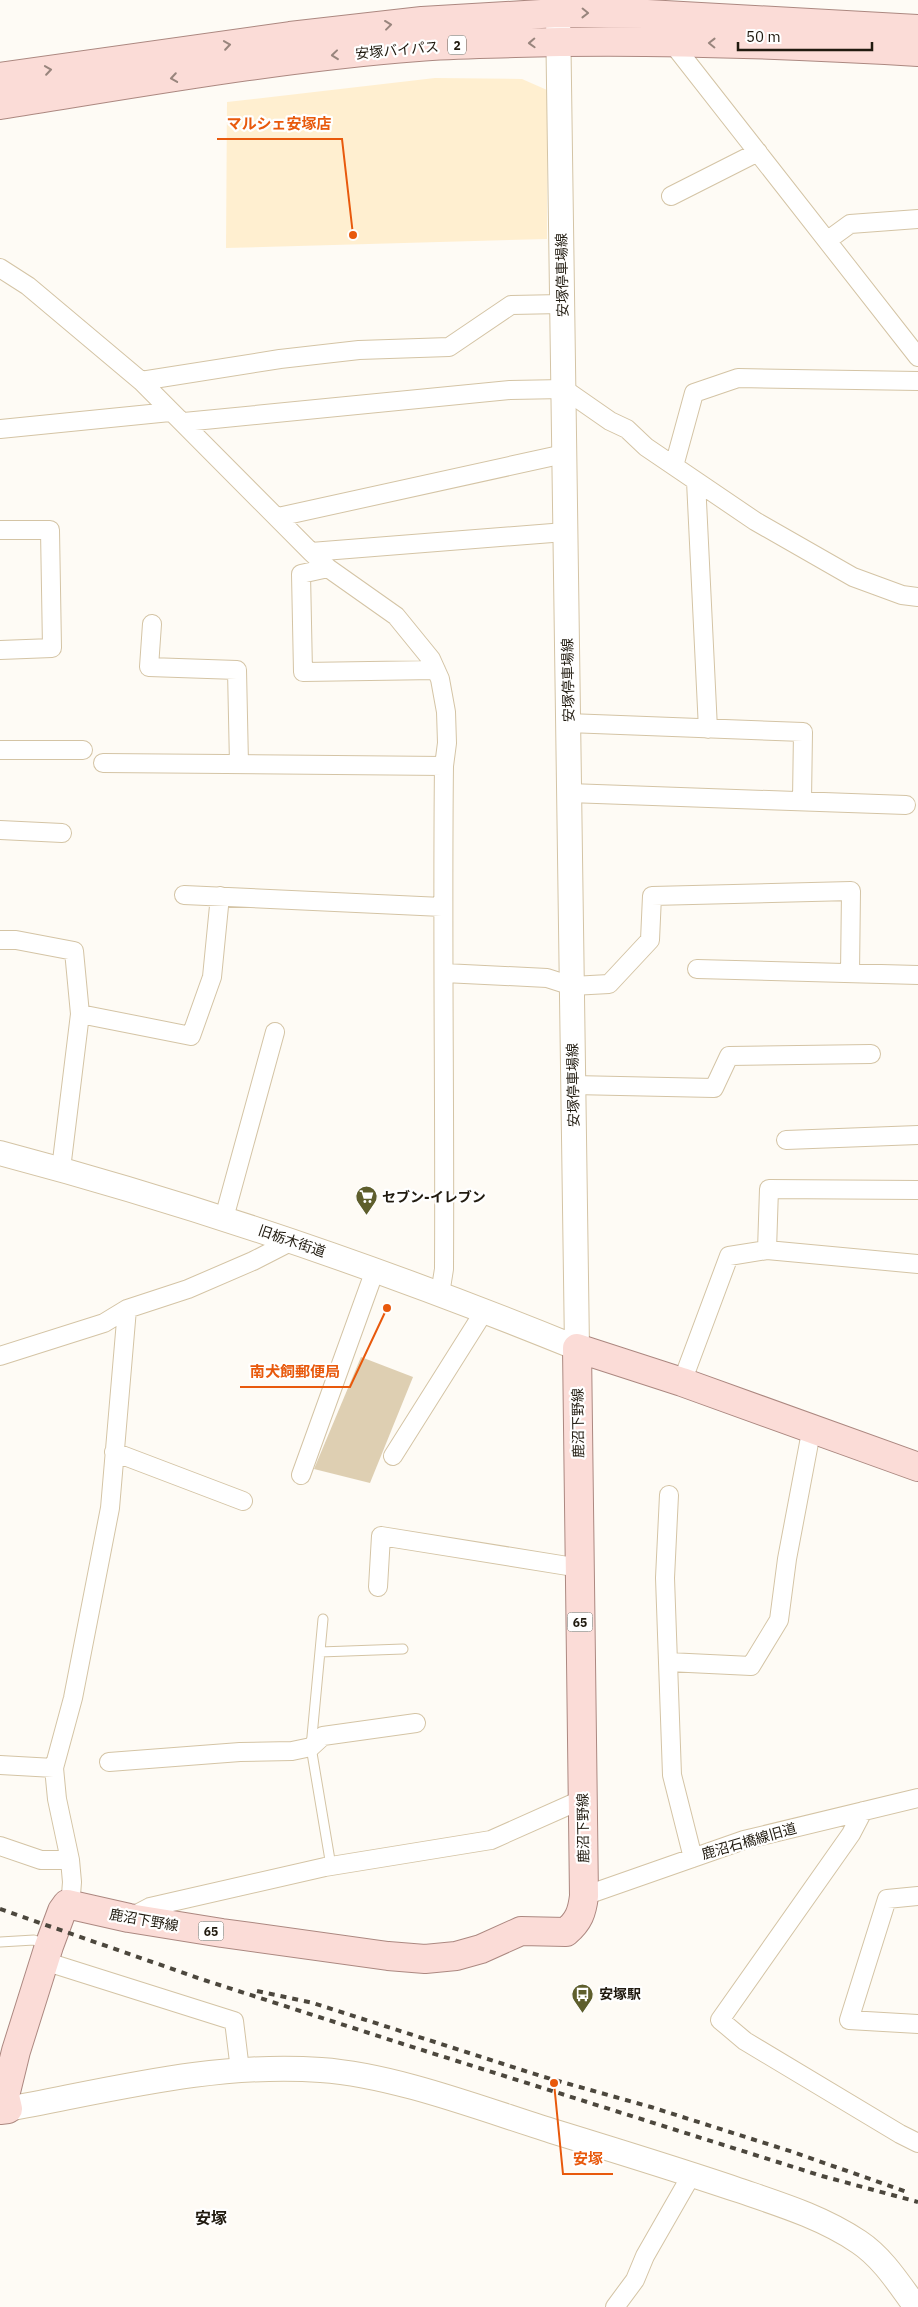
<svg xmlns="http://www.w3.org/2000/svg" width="918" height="2307" viewBox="0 0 918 2307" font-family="'IBM Plex Sans','Noto Sans JP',sans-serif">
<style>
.built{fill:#ffefd0}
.green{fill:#decfb2}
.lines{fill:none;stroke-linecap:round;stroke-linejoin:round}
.lane-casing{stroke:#d4c4a5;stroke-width:11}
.street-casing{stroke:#d4c4a5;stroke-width:20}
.secondary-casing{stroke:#d4c4a5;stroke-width:26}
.primary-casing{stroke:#ac8880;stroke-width:30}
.lane{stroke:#fff;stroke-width:9}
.street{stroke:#fff;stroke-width:18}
.secondary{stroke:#fff;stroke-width:24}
.primary{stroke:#fbdcd7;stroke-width:28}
.rail{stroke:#4c473d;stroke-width:4;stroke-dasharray:6 6;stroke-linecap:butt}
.oneway{stroke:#98857d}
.labels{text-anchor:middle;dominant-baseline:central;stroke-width:4.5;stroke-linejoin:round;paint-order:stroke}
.shield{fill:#fff;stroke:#635f57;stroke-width:1}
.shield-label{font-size:12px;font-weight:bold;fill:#201a0f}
.street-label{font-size:14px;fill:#201a0f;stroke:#fff}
.poi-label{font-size:14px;font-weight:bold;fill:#201a0f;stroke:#fff;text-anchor:start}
.quarter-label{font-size:16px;font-weight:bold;fill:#201a0f;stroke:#fff}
.leader{fill:none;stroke:#e8590c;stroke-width:2}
.callout-dot{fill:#e8590c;stroke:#fff;stroke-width:2}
.callout-label{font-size:15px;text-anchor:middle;font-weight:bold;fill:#e8590c;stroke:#fff;stroke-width:4.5;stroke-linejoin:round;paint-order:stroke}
</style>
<rect width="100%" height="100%" fill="#fefbf5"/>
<!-- built -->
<path class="built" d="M435 78 522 79 547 90V239L226 248 227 102Z"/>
<!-- green -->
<path class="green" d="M361 1357 413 1377 370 1483 314 1469Z"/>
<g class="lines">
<defs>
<path id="lane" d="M323 1619 311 1747 331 1866
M320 1652 403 1649
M0 1942 34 1940 46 1945"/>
<path id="street" d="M669 39 918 357
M671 196 758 152
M828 240 850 224 918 219
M0 268 28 286 141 381
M184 422 510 390 564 389 610 421 627 429 646 447 755 521 853 577 902 595 918 597
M0 429 170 412
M674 466 694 393 738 378 918 381
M696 481 708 729
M278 517 564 454
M0 530H50L52 648 0 650
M311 552 565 532
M328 568 301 574 303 672 436 670
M152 624 149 667 237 670 239 764
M568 723 803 732 802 800
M0 750H83
M103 763 444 766
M569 793 906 805
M0 830 62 833
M184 895 442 907
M0 940H16L74 951 80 1014 61 1169
M697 969 918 975
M444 973 547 978 572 986 609 984 650 940 652 896 851 891 850 973
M80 1014 191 1036 212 977 220 896
M573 1085 714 1088 729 1056 871 1054
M786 1140 918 1135
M224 1218 275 1032
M767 1250 918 1264
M440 1294 444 1269C445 1101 442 934 444 766L447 743 446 712 440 679 431 659 396 616 328 568 311 552 141 381 280 359 359 350 449 347 511 305 562 304
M0 1356 104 1323 127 1309 188 1289 253 1261 294 1240
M682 1382 729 1256 767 1250 769 1189 918 1190
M114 1452 243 1501
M393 1456 485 1310
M301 1475 375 1270
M669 1495 665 1578 672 1775 693 1858
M378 1587 381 1536 580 1568
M668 1662 751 1666 779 1620 787 1559 812 1427
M109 1762 240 1752 292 1751 311 1747 323 1736 416 1723
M0 1765 54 1768
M863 1811 851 1834 720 2020 745 2041 900 2134 918 2143
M0 1846 41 1860H70
M584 1896 744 1840 918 1798
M918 1896 887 1899 849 2020 918 2024
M67 1904 71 1895 72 1882 70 1860 57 1799 54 1768 73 1698 110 1508 127 1309
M129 1918 150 1907 325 1867 491 1840 583 1799
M44 1961 234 2021 240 2070
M615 2307 635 2280 645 2256 692 2174"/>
<path id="secondary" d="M0 1153C197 1205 388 1271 577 1348L558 13
M8 2109C111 2090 216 2062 321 2070 394 2075 482 2109 552 2131 614 2150 676 2169 738 2190 779 2204 822 2217 859 2242 883 2258 899 2284 916 2307"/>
<path id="primary" d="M0 77 290 36 422 21 558 13 647 14 918 29
M0 105C139 83 277 58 418 47 450 44 483 44 515 43 649 39 784 44 918 52
M0 2110 8 2109 5 2096 16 2051 49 1946 62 1911 67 1904 129 1918 222 1933 388 1956 425 1959 456 1956 481 1949 521 1931 566 1932C579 1921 582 1912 584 1896L577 1348 682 1382 918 1467"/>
</defs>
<!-- lane casing -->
<use href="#lane" class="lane-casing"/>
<!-- street casing -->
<use href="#street" class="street-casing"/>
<!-- secondary casing -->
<use href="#secondary" class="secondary-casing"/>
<!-- primary casing -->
<use href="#primary" class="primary-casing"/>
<!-- lane -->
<use href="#lane" class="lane"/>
<!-- street -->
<use href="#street" class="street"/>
<!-- secondary -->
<use href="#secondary" class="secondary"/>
<!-- primary -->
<use href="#primary" class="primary"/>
<!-- rail -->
<path class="rail" d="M0 1909 204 1980 403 2044 822 2176 918 2202
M257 1991 313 2003 544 2077 651 2107 793 2152 907 2192"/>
</g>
<!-- one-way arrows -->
<defs><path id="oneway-chevron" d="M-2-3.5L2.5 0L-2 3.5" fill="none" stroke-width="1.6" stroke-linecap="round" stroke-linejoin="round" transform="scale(1.25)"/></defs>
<g class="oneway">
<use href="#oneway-chevron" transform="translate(585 13) rotate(1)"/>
<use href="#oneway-chevron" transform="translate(388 25) rotate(-7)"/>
<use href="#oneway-chevron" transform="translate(532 43) rotate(178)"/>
<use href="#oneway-chevron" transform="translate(712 43) rotate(-179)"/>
<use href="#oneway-chevron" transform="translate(227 45) rotate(-8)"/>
<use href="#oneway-chevron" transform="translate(335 55) rotate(174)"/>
<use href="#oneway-chevron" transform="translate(48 70) rotate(-8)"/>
<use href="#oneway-chevron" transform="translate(174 78) rotate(171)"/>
</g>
<!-- icons -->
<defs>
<symbol id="supermarket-pin" viewBox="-11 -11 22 30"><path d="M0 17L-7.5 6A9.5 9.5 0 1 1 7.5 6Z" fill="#5e5e2c" stroke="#fff"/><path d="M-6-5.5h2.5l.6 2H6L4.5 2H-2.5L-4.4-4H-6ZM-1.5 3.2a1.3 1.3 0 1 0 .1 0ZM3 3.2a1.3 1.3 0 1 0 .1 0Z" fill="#fff"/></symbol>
<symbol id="bus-pin" viewBox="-11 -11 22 30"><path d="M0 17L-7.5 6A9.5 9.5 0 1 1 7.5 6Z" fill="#5e5e2c" stroke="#fff"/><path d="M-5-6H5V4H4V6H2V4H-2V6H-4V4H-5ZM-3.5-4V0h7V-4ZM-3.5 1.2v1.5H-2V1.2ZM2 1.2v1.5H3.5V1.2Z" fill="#fff"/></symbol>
</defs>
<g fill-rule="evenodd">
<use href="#supermarket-pin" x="354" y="1184" width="25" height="34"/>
<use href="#bus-pin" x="570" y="1982" width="25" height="34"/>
</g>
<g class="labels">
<!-- shield labels -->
<g class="shield">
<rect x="448" y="35.5" width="18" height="19" rx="4"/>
<rect x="567.5" y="1612.5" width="25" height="19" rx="4"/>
<rect x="198.5" y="1921.5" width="25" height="19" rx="4"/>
</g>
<g class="shield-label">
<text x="457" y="45">2</text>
<text x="580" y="1622">65</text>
<text x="211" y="1931">65</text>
</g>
<!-- street labels -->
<g class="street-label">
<text transform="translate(397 50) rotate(-5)">安塚バイパス</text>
<text transform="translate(562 275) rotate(-91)">安塚停車場線</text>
<text transform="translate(568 680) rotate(-91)">安塚停車場線</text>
<text transform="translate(573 1085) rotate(-91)">安塚停車場線</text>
<text transform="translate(292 1241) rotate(19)">旧栃木街道</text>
<text transform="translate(578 1423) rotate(-91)">鹿沼下野線</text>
<text transform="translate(583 1828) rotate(-91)">鹿沼下野線</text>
<text transform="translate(749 1841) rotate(-16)">鹿沼石橋線旧道</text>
<text transform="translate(144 1920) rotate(10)">鹿沼下野線</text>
</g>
<!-- poi labels -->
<g class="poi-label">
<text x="382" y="1197">セブン-イレブン</text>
<text x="599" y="1994">安塚駅</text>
</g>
<!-- quarter labels -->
<g class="quarter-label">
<text x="211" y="2218">安塚</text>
</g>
</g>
<!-- callouts -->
<path class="leader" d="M353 235L342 139H217M387 1308L350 1387H240M554 2083L563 2174H613"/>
<g class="callout-dot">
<circle cx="353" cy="235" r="5"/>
<circle cx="387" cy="1308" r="5"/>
<circle cx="554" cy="2083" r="5"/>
</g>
<g class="callout-label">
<text x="279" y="129">マルシェ安塚店</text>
<text x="295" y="1377">南犬飼郵便局</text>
<text x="588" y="2164">安塚</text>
</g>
<!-- scale -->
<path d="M738 42v8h134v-8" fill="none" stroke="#201a0f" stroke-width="2.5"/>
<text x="746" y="42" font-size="15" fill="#201a0f" stroke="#ffffff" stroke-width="4" paint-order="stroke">50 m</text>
</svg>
